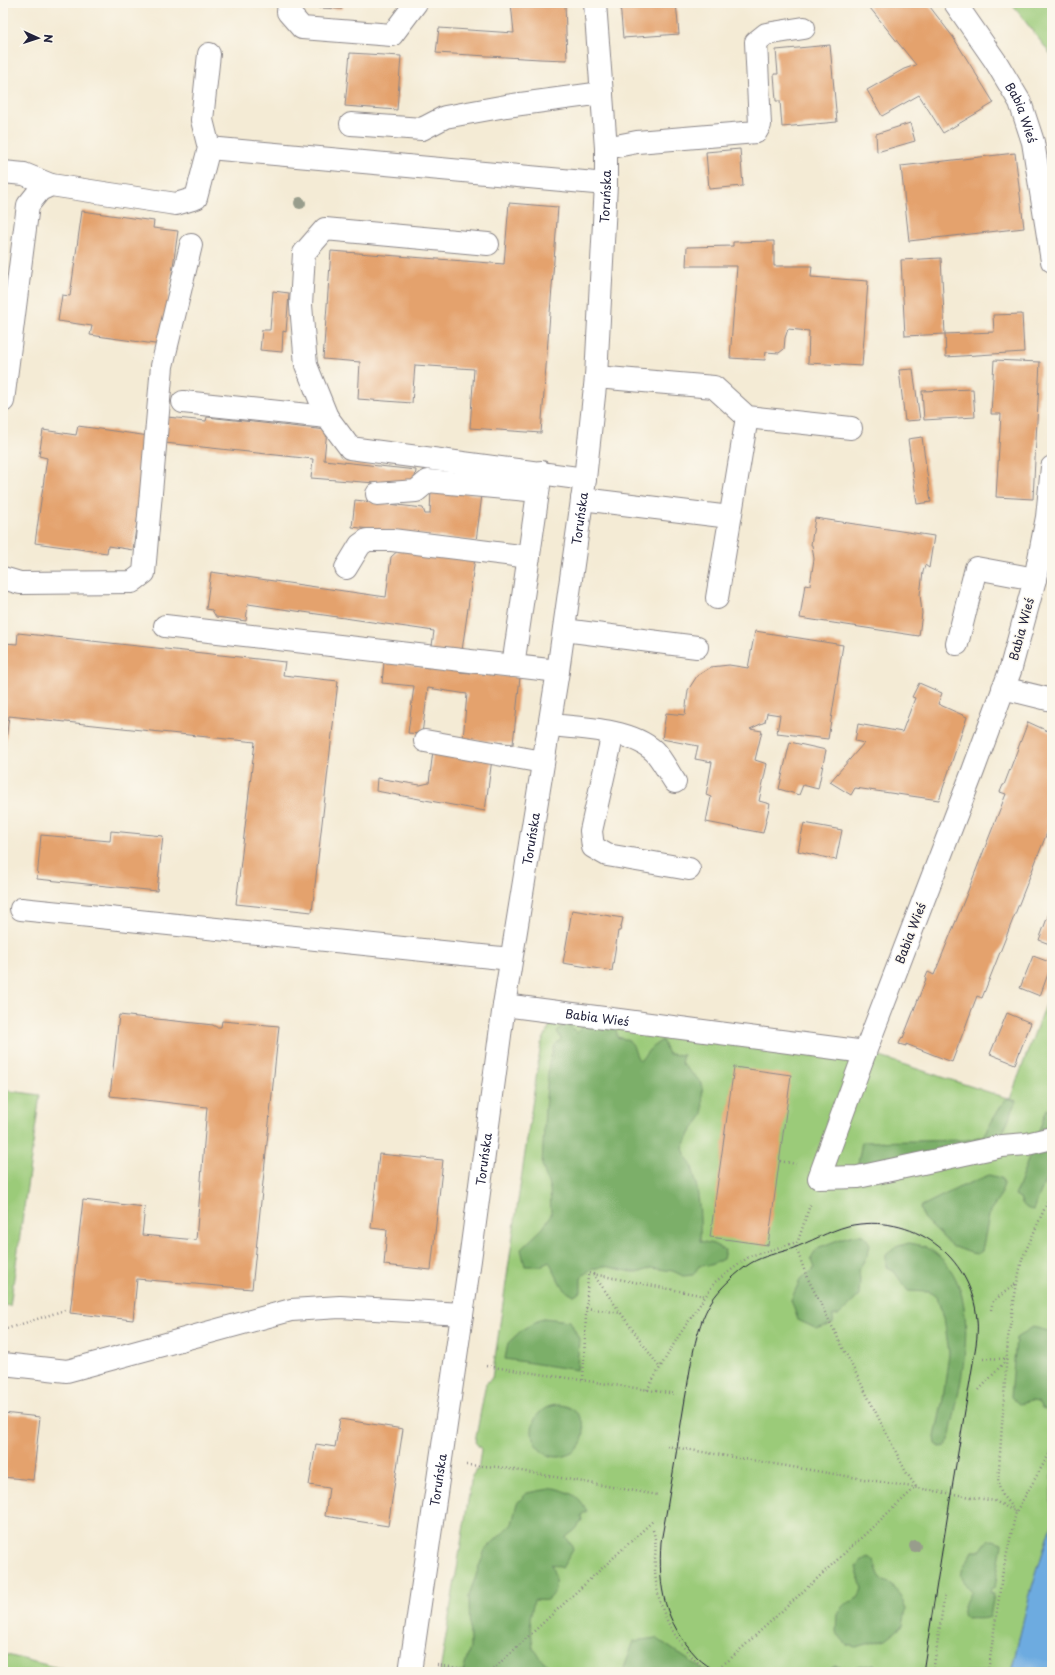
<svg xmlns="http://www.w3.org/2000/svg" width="1055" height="1675" viewBox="0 0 1055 1675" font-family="'Playpen Sans',sans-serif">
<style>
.green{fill:#9bcb79;stroke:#5e765a}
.forest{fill:#7caf69;stroke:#4f6852}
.water{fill:#6dabe0;stroke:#48668e}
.building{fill:#e4a26d}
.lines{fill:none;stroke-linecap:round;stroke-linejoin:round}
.minor-casing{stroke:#8b8688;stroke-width:24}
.path{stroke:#8b8688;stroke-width:2.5;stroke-dasharray:1 3;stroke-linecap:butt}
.minor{stroke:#fff;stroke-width:22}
.tram{stroke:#22223b;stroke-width:1}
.tree{fill:#989d8c}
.labels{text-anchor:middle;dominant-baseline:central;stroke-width:3;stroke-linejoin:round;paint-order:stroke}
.street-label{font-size:12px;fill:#22223b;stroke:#fbf7ec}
</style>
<rect width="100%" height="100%" fill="#fbf7ec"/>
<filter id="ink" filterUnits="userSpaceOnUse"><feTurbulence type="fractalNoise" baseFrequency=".025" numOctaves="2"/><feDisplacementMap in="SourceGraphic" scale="8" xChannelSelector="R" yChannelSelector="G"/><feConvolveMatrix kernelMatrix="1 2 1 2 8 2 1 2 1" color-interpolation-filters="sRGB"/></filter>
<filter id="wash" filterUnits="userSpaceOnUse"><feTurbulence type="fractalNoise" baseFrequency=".012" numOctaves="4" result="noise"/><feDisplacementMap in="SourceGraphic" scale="16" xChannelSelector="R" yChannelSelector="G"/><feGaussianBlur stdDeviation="0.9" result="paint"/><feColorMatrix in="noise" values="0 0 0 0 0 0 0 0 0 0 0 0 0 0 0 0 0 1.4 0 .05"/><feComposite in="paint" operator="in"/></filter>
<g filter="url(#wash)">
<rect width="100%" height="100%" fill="#f4ebd5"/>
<!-- green -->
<path class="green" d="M1011 3H1052V56Z
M1052 986V1522L1029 1598 1011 1672H440L472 1476 476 1470H478L481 1449 475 1442 486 1383 492 1378 541 1044 556 1013 865 1052 1010 1099Z
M3 1090 40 1095 10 1306 3 1305Z
M3 1654 75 1672H3Z"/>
<!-- forest -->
<path class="forest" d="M567 1023 577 1033 585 1023 616 1026 617 1037C639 1041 630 1048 640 1061L651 1048 662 1040 668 1054 683 1055 681 1063 702 1083 703 1115 692 1130 683 1148C685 1157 691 1162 693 1170 699 1193 701 1218 700 1241L713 1244 725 1250 723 1259 711 1265 699 1266 693 1275 683 1276 673 1271 651 1268 641 1272H632L604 1266 590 1270 581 1277V1292L574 1296C559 1289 557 1275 549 1261L541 1266H525L521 1249 543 1228 551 1215 550 1189 542 1165 545 1108 549 1063 555 1045 561 1039 557 1031Z
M1006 1098 1017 1101 1000 1138 857 1168 862 1142 966 1140 983 1136Z
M1047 1109 1052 1111V1165L1033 1210C1025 1209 1022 1204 1020 1198L1015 1195Z
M989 1175 1001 1178 1004 1184 1000 1197 990 1211 982 1251 977 1254 971 1253 952 1246 923 1218 920 1207 958 1188Z
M854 1235H864L870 1244 868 1255 858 1270 860 1279 859 1296 839 1315H833V1323L817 1329 798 1320 791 1300 800 1280 815 1268 811 1258 817 1248 846 1237Z
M909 1243C914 1244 921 1245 926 1247 990 1283 960 1383 949 1440L946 1446 940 1447 936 1444 935 1437 943 1399 949 1353 944 1318 937 1298 930 1292 908 1291 893 1270 886 1267V1255L896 1247Z
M543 1318 570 1321 579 1339 577 1370 505 1359 508 1343 523 1329Z
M1033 1327 1052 1332V1405L1047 1410 1042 1408 1038 1402 1031 1401 1019 1404 1011 1397 1016 1338Z
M532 1431a26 26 0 1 1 52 0a26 26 0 1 1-52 0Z
M555 1488C572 1493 577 1495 587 1511L581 1515 582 1521 575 1530 566 1537 571 1544 573 1550 562 1568 551 1564C555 1574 560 1594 547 1600 543 1601 538 1600 534 1600L530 1618 533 1648 553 1672H463L470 1648 469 1595 485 1550 512 1524 517 1503 527 1493Z
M993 1540 1002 1543 995 1588 991 1589 990 1593 994 1594 990 1617C981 1620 975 1618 966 1619L962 1615C963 1607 966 1598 972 1592 969 1587 964 1582 962 1578 959 1569 970 1558 973 1551H980L987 1541Z
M868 1557 874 1561 879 1575 884 1581 892 1584 903 1601 906 1609 903 1626 886 1639 856 1647 847 1645 836 1632 837 1613 847 1603 858 1598 862 1589 856 1567 862 1560Z
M656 1638 706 1672H626L624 1668 634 1641Z
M874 1664 881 1672H826L835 1666 849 1669Z"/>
<!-- water -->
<path class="water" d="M1052 1522V1672H1011L1029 1598Z"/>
<g id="blocks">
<!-- building -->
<path class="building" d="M318 3H341L342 9 318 8Z
M511 3H565L567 60 540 59 436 53 439 28 514 33Z
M620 3H676L679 34 623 38Z
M866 3H927L953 37 994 103 943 133 919 95 882 116 867 90 904 69 916 65Z
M830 45 837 122 782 127 780 101H776L774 74H778L776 50Z
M350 53 401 56 397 110 345 106Z
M910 123 915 141 877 152 876 134Z
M740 149 743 186 709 189 706 152Z
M1015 153 1024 228 909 241 901 166Z
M509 203 558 207 541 433 470 428 474 369 415 365 412 403 358 399 360 362 323 359 331 251 504 264Z
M82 211 154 221 153 228 178 231 162 345 90 335 92 326 58 321 62 295 70 296Z
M774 241V266H812L811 277 868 281 862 366 808 363 809 331 788 329 785 338 784 349 779 353 766 352 765 360 730 358 737 266H686L687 247 733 246V242Z
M941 258 945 334 905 336 901 260Z
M273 291 289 293 286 332 283 331 282 352 260 350 262 330H270Z
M1022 314 1024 352 946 357 945 334 994 332 993 315Z
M994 360 1040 362 1033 499 996 497 1001 414H991Z
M913 369 920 420 905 421 899 370Z
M973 389 975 417 924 420 922 391Z
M167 417 206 421 207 417 327 430 324 460 416 470 414 486 311 478 313 459 165 443Z
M78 426 149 436 133 550 108 546 107 553 35 543 47 458 39 456 43 430 76 435Z
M922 437 931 502 917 504 908 439Z
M431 489 482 495 476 541 352 527 355 500 423 508 425 514H430Z
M815 518 934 536 929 568 925 565 923 572 920 595 922 613 919 636 800 618 805 584 810 585 814 559 812 545H811Z
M402 547 475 558 459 672 520 677 513 744 463 739 467 694 428 688 422 734 408 733 414 686 382 683 384 662 429 668 434 631 248 604 246 621 216 617 212 610 206 609 211 572 386 597 391 557Z
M755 631 843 645 828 739 777 733 780 715 767 713 765 722 750 729 762 731 755 760 767 764 759 801 770 804 763 833 706 822 711 797 706 795 712 762 695 759 698 746 662 739 666 713 685 715 688 690 697 676 711 667 729 665 748 668Z
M18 633 285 662 283 675 338 681 312 912 236 904 255 742 9 716 3 765V643L17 644Z
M919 683 942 693 938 704 967 717 939 800 855 788 851 795 830 782 864 743 855 741 858 724 902 732 915 698 912 697Z
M1028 722 1052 733V820L982 998 977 996 952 1062 906 1044V1046L899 1044 902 1037 903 1038 926 979H925L928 972 934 975 958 916 1006 794 1000 792 1003 785H1004Z
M790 742 826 750 818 789 803 785 799 795 779 789Z
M433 751 492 759 485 811 376 791 377 778 420 785 429 783Z
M804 823 842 830 836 860 798 851Z
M111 831 163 836 157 891 37 879 41 835 110 841Z
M1052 905V945L1039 940Z
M572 910 623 918 620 931H618L612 971 563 963Z
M1033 956 1052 963 1040 996 1020 988Z
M1007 1013 1031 1023 1015 1064 990 1054Z
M119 1015 213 1025 216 1027H221L222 1021 279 1026 252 1289 137 1279 133 1320 70 1313 83 1200 145 1207 142 1235 196 1240 207 1107 110 1096Z
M734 1067 791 1075 768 1245 710 1237Z
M379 1154 443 1160 431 1270 384 1265 387 1230 371 1228Z
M3 1413 40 1417 33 1480 3 1477Z
M340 1419 403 1429 388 1526 325 1516 329 1488 309 1485 316 1444 335 1447Z"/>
</g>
</g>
<g filter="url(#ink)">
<use href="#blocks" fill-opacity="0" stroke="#8b8688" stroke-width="1"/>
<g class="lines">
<defs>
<g id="minor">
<path d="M289 3 288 12 302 28 392 35 416 3"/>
<path id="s1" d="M955 3 996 62 1020 102 1033 142 1052 261"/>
<path d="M351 124 422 129 445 117 506 106 602 93"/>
<path d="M209 148 606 184"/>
<path d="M606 148 637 142 756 132 760 125 756 42 766 34 804 28"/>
<path d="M3 172 24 174 51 185"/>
<path d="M596 377 714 387 747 417 851 428"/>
<path d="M3 401 28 205 40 190 51 185 176 204 196 198 209 148 202 120 209 54"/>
<path d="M183 402 327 417 350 448 585 479"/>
<path d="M327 417 306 365 301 305 304 253 325 229 488 244"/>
<path d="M1052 467 1047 517 1035 579 1010 671 973 771 865 1052 819 1178 858 1177 1002 1146 1027 1144 1052 1138"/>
<path d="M377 494 416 491 428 481 538 491"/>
<path d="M582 499 730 517"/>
<path d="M346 568 360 545 367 540H392L529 557"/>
<path d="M3 578 20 583 132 582 144 573 162 366 191 245"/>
<path d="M717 598 747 417"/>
<path d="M165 626 558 671"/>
<path d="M564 630 697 647"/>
<path d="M957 644 976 568 1035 579"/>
<path d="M513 666 541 472"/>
<path d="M1003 688 1052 700"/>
<path d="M550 725C580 728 631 729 654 751 662 759 668 772 675 782"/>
<path d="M613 733 591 831 593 847 607 855 689 869"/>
<path d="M425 741 543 762"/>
<path d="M21 909 511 959"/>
<path id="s2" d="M504 1005 865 1052"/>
<path d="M3 1364 67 1371 291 1310 340 1307 462 1314"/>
<path id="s3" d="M410 1672 470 1260 504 1005 558 671 585 479 596 377 606 184V148L595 3"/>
</g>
</defs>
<!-- minor casing -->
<use href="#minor" class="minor-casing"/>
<!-- path -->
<path class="path" d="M780 1161 796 1164
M593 1274 660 1368
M586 1308 621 1313
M991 1310 993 1301 1017 1283
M3 1330 65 1310
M983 1358 1006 1359
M486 1366 676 1394
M583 1380 588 1273 705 1296
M647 1390 678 1337 715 1282 750 1256 797 1242
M979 1390 1007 1359
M667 1446 995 1501 1016 1512
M466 1465 498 1467 658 1495
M1015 1511 1002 1495 998 1483 1008 1338 1017 1283 1022 1259 1052 1192
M653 1530C658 1546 654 1554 655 1570 657 1612 676 1646 709 1672
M437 1665 485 1672
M490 1672 654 1520
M712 1672 729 1660 916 1487 906 1472 806 1275 796 1247 811 1202
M933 1672 945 1593
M988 1672 1002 1576 1016 1512 1052 1449"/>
<!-- minor -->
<use href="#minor" class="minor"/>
<!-- tram -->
<path class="tram" d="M717 1672C710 1667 703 1663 697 1657 664 1621 658 1588 661 1542 670 1494 677 1447 685 1399 691 1367 694 1330 711 1302 719 1289 738 1271 751 1263 763 1256 778 1253 791 1249 810 1242 829 1231 848 1226 912 1212 972 1255 977 1320 978 1328 977 1337 976 1345L951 1494 923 1672"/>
</g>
<!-- trees -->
<g class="tree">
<circle cx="300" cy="203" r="6"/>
<circle cx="915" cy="1546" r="6"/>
</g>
</g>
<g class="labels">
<!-- street labels -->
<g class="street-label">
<text stroke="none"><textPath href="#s1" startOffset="129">Babia Wieś</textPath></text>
<text stroke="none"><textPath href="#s3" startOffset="1489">Toruńska</textPath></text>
<text stroke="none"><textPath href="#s3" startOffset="1166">Toruńska</textPath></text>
<text transform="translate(1021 629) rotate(-75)">Babia Wieś</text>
<text stroke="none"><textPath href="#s3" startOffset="842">Toruńska</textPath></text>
<text transform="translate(910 933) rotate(-69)">Babia Wieś</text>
<text stroke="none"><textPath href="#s2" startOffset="94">Babia Wieś</textPath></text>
<text stroke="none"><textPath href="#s3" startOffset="518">Toruńska</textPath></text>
<text stroke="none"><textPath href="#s3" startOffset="194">Toruńska</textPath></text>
</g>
</g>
<!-- margin -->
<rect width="1055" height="1675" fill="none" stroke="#fbf7ec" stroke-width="16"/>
<!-- north arrow -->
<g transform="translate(38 38) rotate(93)" stroke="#fbf7ec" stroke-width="3" paint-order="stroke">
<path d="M0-3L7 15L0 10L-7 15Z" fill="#22223b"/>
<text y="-6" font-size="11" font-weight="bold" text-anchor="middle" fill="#22223b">N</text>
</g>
</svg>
